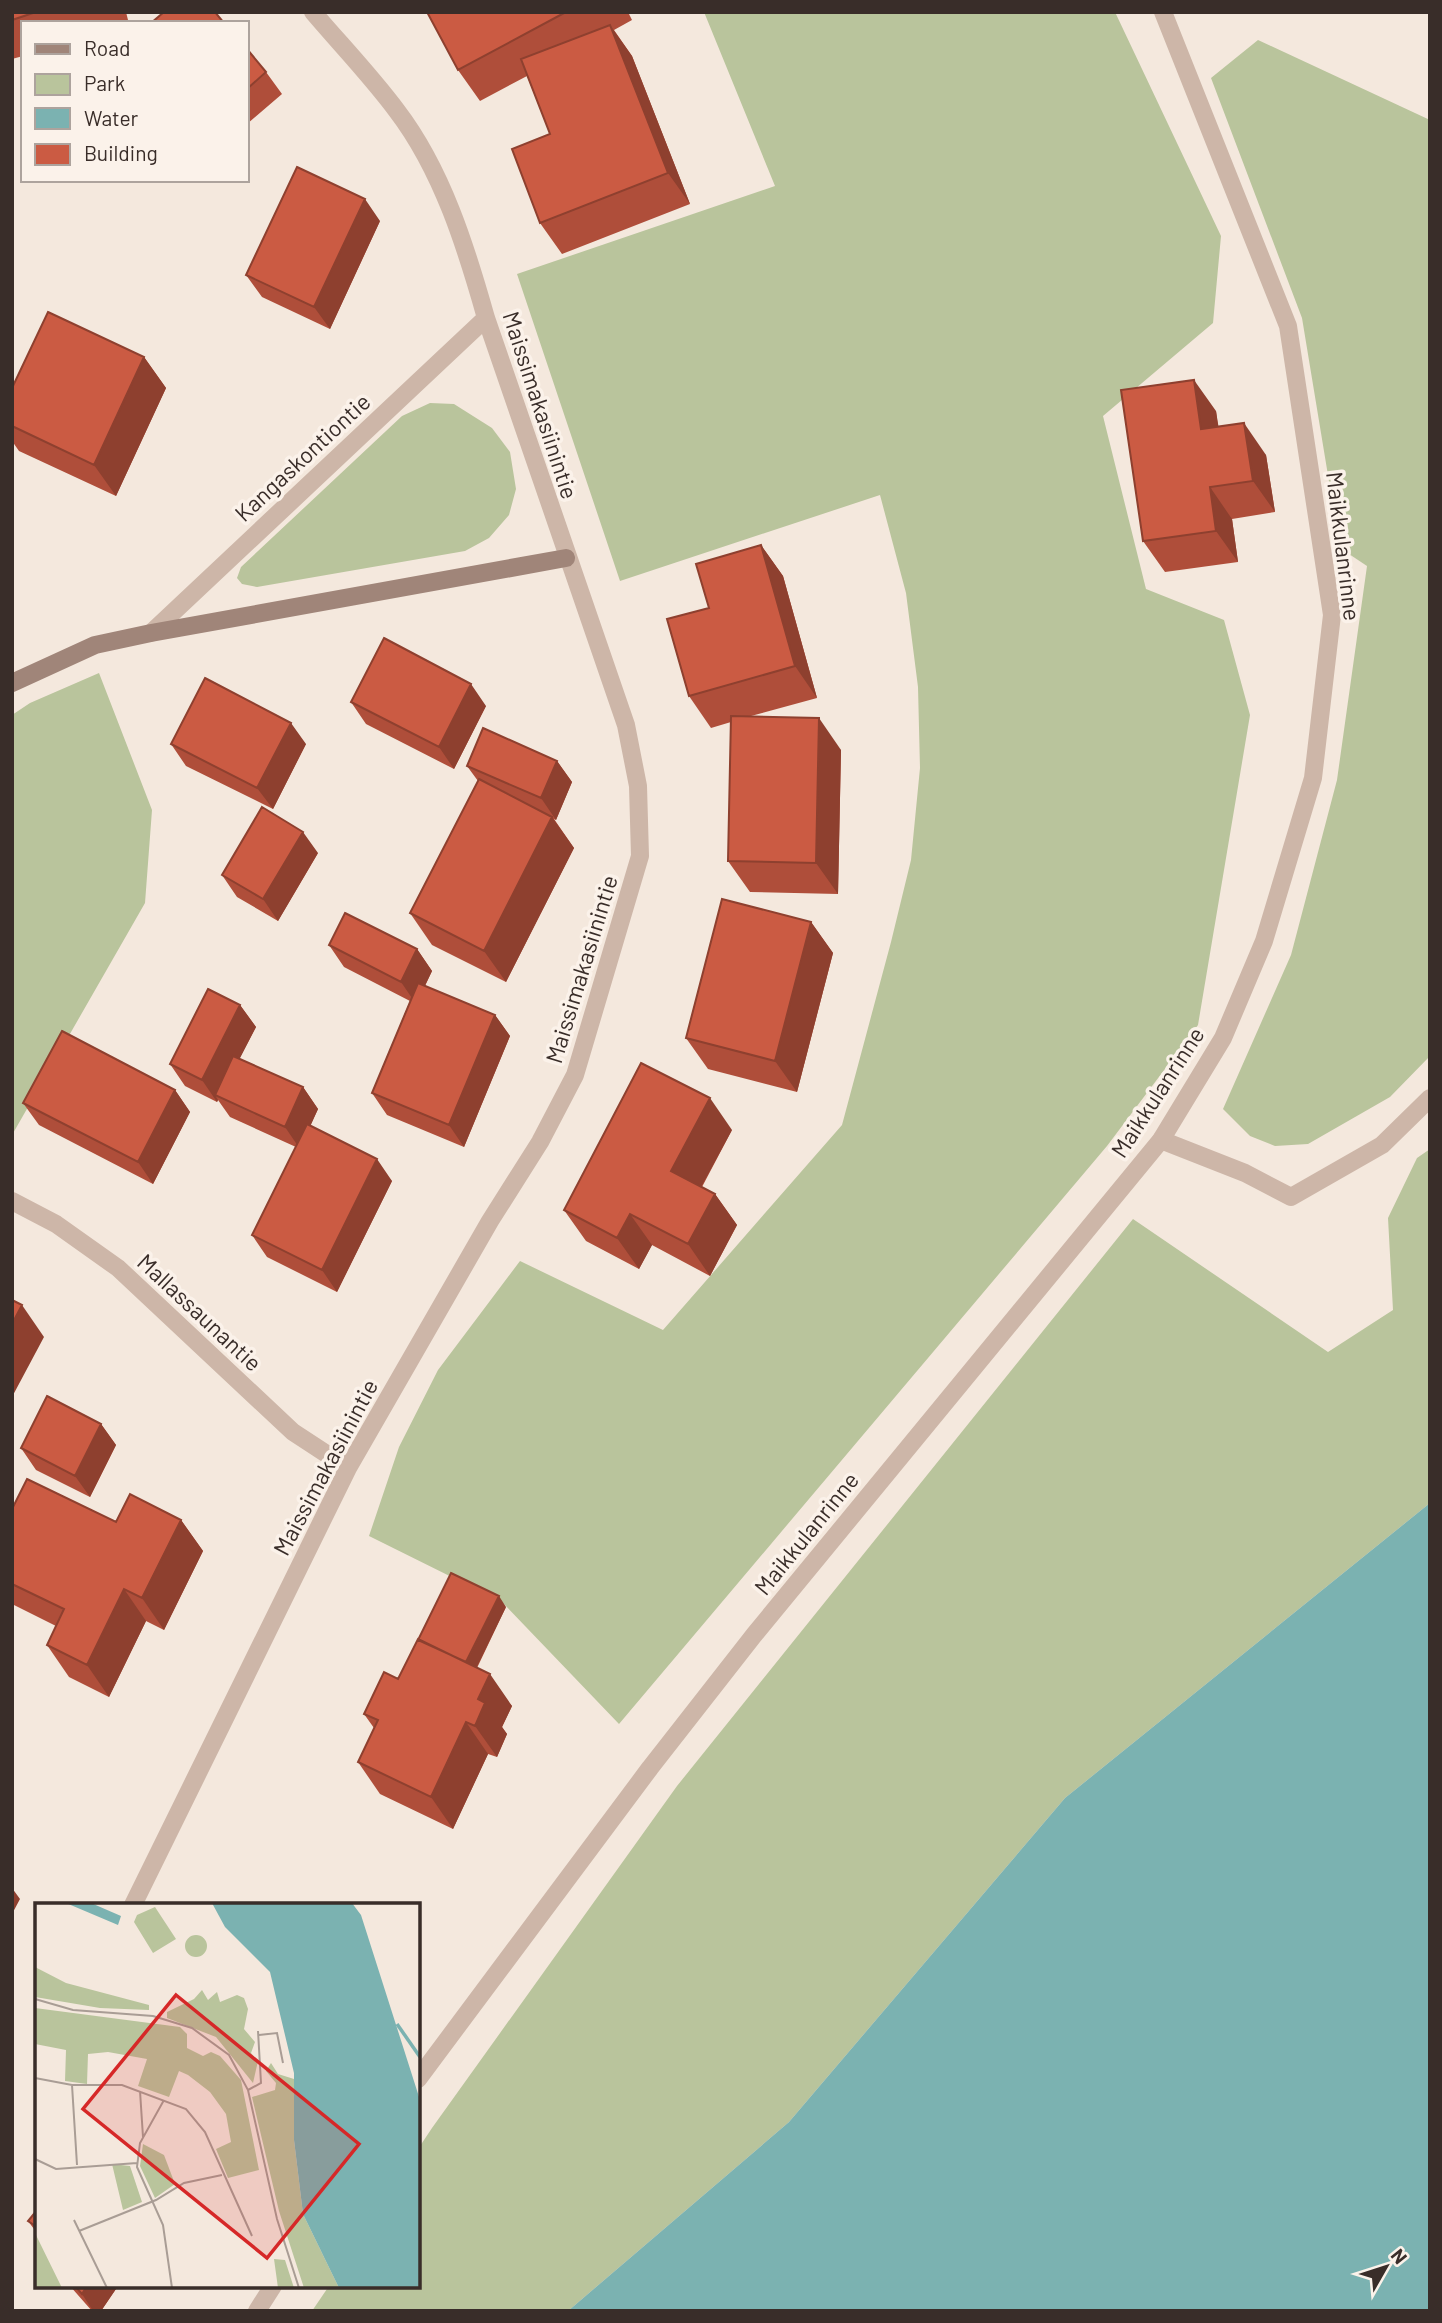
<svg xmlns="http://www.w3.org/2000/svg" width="1442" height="2323" viewBox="0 0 1442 2323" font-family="Barlow,sans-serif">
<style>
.green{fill:#b9c49c}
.water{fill:#7bb2b1}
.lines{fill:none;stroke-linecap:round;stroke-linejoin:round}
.lane{stroke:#cdb6a8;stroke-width:18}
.street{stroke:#cdb6a8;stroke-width:18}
.secondary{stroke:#a08579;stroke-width:18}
.wall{fill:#af4e3a}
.shaded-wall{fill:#8e402f}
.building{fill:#cb5b43;stroke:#8e402f;stroke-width:2}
.labels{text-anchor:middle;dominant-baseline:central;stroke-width:7;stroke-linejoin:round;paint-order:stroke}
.street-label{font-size:23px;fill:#392d29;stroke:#fbf2ea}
.inset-river{fill:none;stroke:#7bb2b1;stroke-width:3.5}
.inset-road{fill:none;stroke:#a99d95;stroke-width:2}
.view{fill:#d62828;fill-opacity:0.15;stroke:#d62828;stroke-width:3.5}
.inset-edge{fill:none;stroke:#392d29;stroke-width:3.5}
</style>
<rect width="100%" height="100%" fill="#f4e8dd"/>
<!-- green -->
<path class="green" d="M704 12H1115L1221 236 1213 323 1103 416 1146 589 1224 620 1250 715 1198 1025 1107 1146 619 1724 502 1602 369 1536 399 1447 438 1370 520 1261 663 1330 842 1125 891 942 911 860 920 768 918 687 906 593 880 495 620 581 517 274 775 186Z
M1258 40 1430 120V1056L1390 1097 1308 1144 1275 1146 1250 1136 1223 1109 1291 955 1337 780 1367 566 1340 548 1302 318 1211 78Z
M430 403 454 404 492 428 510 452 516 489 509 515 489 538 465 551 257 587 242 584 237 578 241 567 402 416Z
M99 673 152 810 145 903 12 1135V715L30 703Z
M1430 1149V1503L1065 1798 789 2122 568 2311H312L329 2286H418V2149L432 2128 677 1786 1133 1219 1328 1352 1393 1310 1388 1218 1417 1158Z"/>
<!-- water -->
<path class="water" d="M1430 1503V2311H568L789 2122 1065 1798Z"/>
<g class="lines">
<!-- lane -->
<path class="lane" d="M1161 1140 1245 1173 1291 1197 1382 1145 1430 1098"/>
<!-- street -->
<path class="street" d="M151 633 486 318
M12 1201 56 1224 118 1268 293 1432 348 1468
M133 1905 348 1468 490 1221 540 1142 575 1075 640 856 638 786 626 725 486 318C466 247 442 170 397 111 371 76 341 45 313 12
M418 2079 650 1768 754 1635 1161 1140 1223 1038 1264 941 1313 778 1332 615 1288 326 1163 12
M257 2311 273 2286"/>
<!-- secondary -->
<path class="secondary" d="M12 683 95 645 151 633 566 558"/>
</g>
<!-- wall -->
<path class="wall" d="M12 12H126L128 20 119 23H23V56L12 59Z
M427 12H628L632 20 614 30 632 56 690 204 562 254 540 223 550 134 527 76 480 101 458 70Z
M247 49 266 72 282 94 247 124Z
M380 221 330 329 262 297 246 275Z
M144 357 166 388 116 496 19 451 12 441V388Z
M1216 411 1218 427 1266 455 1275 512 1232 519 1238 562 1165 572 1143 541Z
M761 545 783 576 817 698 751 716 841 750 838 894 750 892 728 861 731 722 711 728 689 696 709 608Z
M351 702 486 706 454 769 366 724Z
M171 744H306L273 809 186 766Z
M557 761 572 782 556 820 554 819 574 848 506 982 432 945 410 913 478 781 467 766Z
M318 853 278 921 237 897 222 875Z
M811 922 833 953 797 1092 708 1069 686 1038Z
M329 945 417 949 432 971 425 986 495 1015 510 1036 464 1147 387 1115 372 1093 410 1001 344 967Z
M240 1005 256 1027 239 1059 303 1087 318 1109 310 1126 392 1181 337 1292 267 1257 252 1235 296 1147 230 1117 218 1100 217 1102 185 1086 170 1064Z
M175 1090 190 1112 153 1184 39 1125 23 1103Z
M732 1130 702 1187 715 1194 737 1225 710 1276 652 1245 639 1269 586 1241 564 1210Z
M101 1424 116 1445 90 1497 36 1470 21 1448Z
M181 1520 203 1551 164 1630 146 1621 109 1697 69 1677 47 1645 56 1626 12 1604V1584L116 1522Z
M506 1607 477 1668 512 1706 502 1727 507 1734 497 1757 488 1754 453 1829 380 1794 358 1762 374 1728 364 1714 398 1679Z
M37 2210V2233L28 2221Z
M70 2286H118L101 2311H92Z"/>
<!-- shaded-wall -->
<path class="shaded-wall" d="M610 25 632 56 690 204 668 173Z
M365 199 380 221 330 329 314 307Z
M144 357 166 388 116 496 94 465Z
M1194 380 1216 411 1224 461 1201 429Z
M1244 423 1266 455 1275 512 1253 481Z
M1210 487 1232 519 1238 562 1216 531Z
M761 545 783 576 817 698 795 666Z
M471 684 486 706 454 769 439 747Z
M819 718 841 750 838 894 816 863Z
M291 723 306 744 273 809 257 788Z
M557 761 572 782 556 820 541 798Z
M552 817 574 848 506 982 484 951Z
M303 832 318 853 278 921 263 899Z
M811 922 833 953 797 1092 775 1061Z
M417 949 432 971 416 1004 401 982Z
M240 1005 256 1027 220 1097 215 1095 218 1100 217 1102 202 1080Z
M495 1015 510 1036 464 1147 449 1125Z
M303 1087 318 1109 300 1149 285 1127Z
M175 1090 190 1112 153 1184 138 1162Z
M710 1098 732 1130 693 1202 671 1171Z
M377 1159 392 1181 337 1292 322 1270Z
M715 1194 737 1225 710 1276 688 1244Z
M630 1214 652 1245 639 1269 617 1238Z
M22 1305 44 1337 12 1397V1324Z
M101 1424 116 1445 90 1497 75 1476Z
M181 1520 203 1551 164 1630 142 1598Z
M124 1589 146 1621 109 1697 87 1665Z
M499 1596 506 1607 468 1685 461 1674Z
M490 1674 512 1706 502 1727 507 1734 497 1757 475 1726 478 1699Z
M466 1722 488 1754 453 1829 431 1797Z
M12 1888 20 1899 12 1914Z
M87 2286H118L101 2311H93L82 2294Z"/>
<!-- building -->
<path class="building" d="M12 12H36L12 20Z
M164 12H215L224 23H151Z
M427 12H566L458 70Z
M610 25 668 173 540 223 512 149 550 134 521 59Z
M247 49 266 72 247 89Z
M297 167 365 199 314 307 246 275Z
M48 312 144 357 94 465 12 426V388Z
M1194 380 1201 429 1244 423 1253 481 1210 487 1216 531 1143 541 1121 390Z
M761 545 795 666 689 696 667 619 709 608 696 564Z
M384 638 471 684 439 747 351 702Z
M205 678 291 723 257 788 171 744Z
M731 716 819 718 816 863 728 861Z
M483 728 557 761 541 798 467 766Z
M479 779 552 817 484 951 410 913Z
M262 807 303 832 263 899 222 875Z
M722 899 811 922 775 1061 686 1038Z
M345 913 417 949 401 982 329 945Z
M418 983 495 1015 449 1125 372 1093Z
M208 989 240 1005 202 1080 170 1064Z
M62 1031 175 1090 138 1162 23 1103Z
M233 1056 303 1087 285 1127 215 1095Z
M641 1063 710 1098 671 1171 715 1194 688 1244 630 1214 617 1238 564 1210Z
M307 1124 377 1159 322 1270 252 1235Z
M12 1300 22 1305 12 1324Z
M47 1396 101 1424 75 1476 21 1448Z
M27 1479 116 1522 130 1494 181 1520 142 1598 124 1589 87 1665 47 1645 64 1609 12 1584V1509Z
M451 1573 499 1596 466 1662 418 1640Z
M418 1639 490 1674 478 1699 485 1703 475 1726 466 1722 431 1797 358 1762 378 1720 364 1714 384 1672 398 1679Z
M37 2210V2227L28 2221Z
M75 2286H87L82 2294Z"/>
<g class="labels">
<!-- street labels -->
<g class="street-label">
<text transform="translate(541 405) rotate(72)">Maissimakasiinintie</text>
<text transform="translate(302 457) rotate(-43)">Kangaskontiontie</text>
<text transform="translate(1344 546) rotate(83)">Maikkulanrinne</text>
<text transform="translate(581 969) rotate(-73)">Maissimakasiinintie</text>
<text transform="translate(1157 1092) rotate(-57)">Maikkulanrinne</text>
<text transform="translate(200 1312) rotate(43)">Mallassaunantie</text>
<text transform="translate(325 1467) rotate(-62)">Maissimakasiinintie</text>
<text transform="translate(806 1533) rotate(-51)">Maikkulanrinne</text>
</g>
</g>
<!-- overview -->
<g transform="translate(35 1903)">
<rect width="385" height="385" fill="#f4e8dd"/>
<path d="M120 4 141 36 118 50 99 19 102 12ZM150 43a11 11 0 1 1 22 0a11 11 0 1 1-22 0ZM0 64 31 80 114 102V107L65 105 0 94ZM167 87 173 97 182 89 185 99 202 92 209 95 213 106 209 126 220 139 216 150 223 158 218 180 181 134 132 115V109L159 96ZM0 105 145 124 152 131V145L168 153 176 149 185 153 206 177 224 267 193 275 181 246 196 239 191 211 175 189 153 172 144 168 134 194 103 183 112 156 73 149 53 151 52 181 30 178 31 147 0 141ZM236 160 243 171 259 176V237L268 311 304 385H269L244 308 217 194 240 187 241 180 231 168ZM108 241 129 252 140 281 120 295 105 263ZM77 261 95 263 107 299 88 307ZM0 330 27 385H0ZM239 356 250 357 259 385H243Z" fill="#b9c49c"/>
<path d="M31 0H56L86 13 83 22ZM177 0H317L326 12 385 197V385H304L268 311 259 237V170L235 69 190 24Z" fill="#7bb2b1"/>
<path class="inset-river" d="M362 121 385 154"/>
<path class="inset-road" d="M0 96 38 107 118 113 157 125 194 152 213 187 242 316 264 385M224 132 242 130 248 160M0 175 37 182H87L151 206 170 229 217 333M37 182 42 262M213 187 226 180 223 128M105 188 108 234M129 197 105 240 102 264 128 322 137 385M0 256 21 266 102 260M39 317 72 385M44 328 121 297 149 280 187 272"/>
<path class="view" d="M141 92 324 241 232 355 48 206Z"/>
<rect width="385" height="385" class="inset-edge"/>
</g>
<!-- border -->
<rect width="1442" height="2323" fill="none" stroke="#392d29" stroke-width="28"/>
<!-- legend -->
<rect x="21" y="21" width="228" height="161" fill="#fbf2ea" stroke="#ada39d" stroke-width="2"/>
<rect x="35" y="44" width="35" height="10" fill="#a08579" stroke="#ada39d" stroke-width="2"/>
<text x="84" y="56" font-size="21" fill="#392d29">Road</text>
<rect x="35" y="74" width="35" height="21" fill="#b9c49c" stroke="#ada39d" stroke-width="2"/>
<text x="84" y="91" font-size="21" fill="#392d29">Park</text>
<rect x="35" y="108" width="35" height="21" fill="#7bb2b1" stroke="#ada39d" stroke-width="2"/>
<text x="84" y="126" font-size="21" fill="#392d29">Water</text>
<rect x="35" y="144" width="35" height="21" fill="#cb5b43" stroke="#ada39d" stroke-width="2"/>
<text x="84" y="161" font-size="21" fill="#392d29">Building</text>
<!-- north arrow -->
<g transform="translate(1386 2267) rotate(51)" stroke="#fbf2ea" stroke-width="5" paint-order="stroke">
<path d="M0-5L12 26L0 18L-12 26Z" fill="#392d29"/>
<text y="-10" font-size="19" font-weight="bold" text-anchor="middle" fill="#392d29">N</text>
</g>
</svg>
